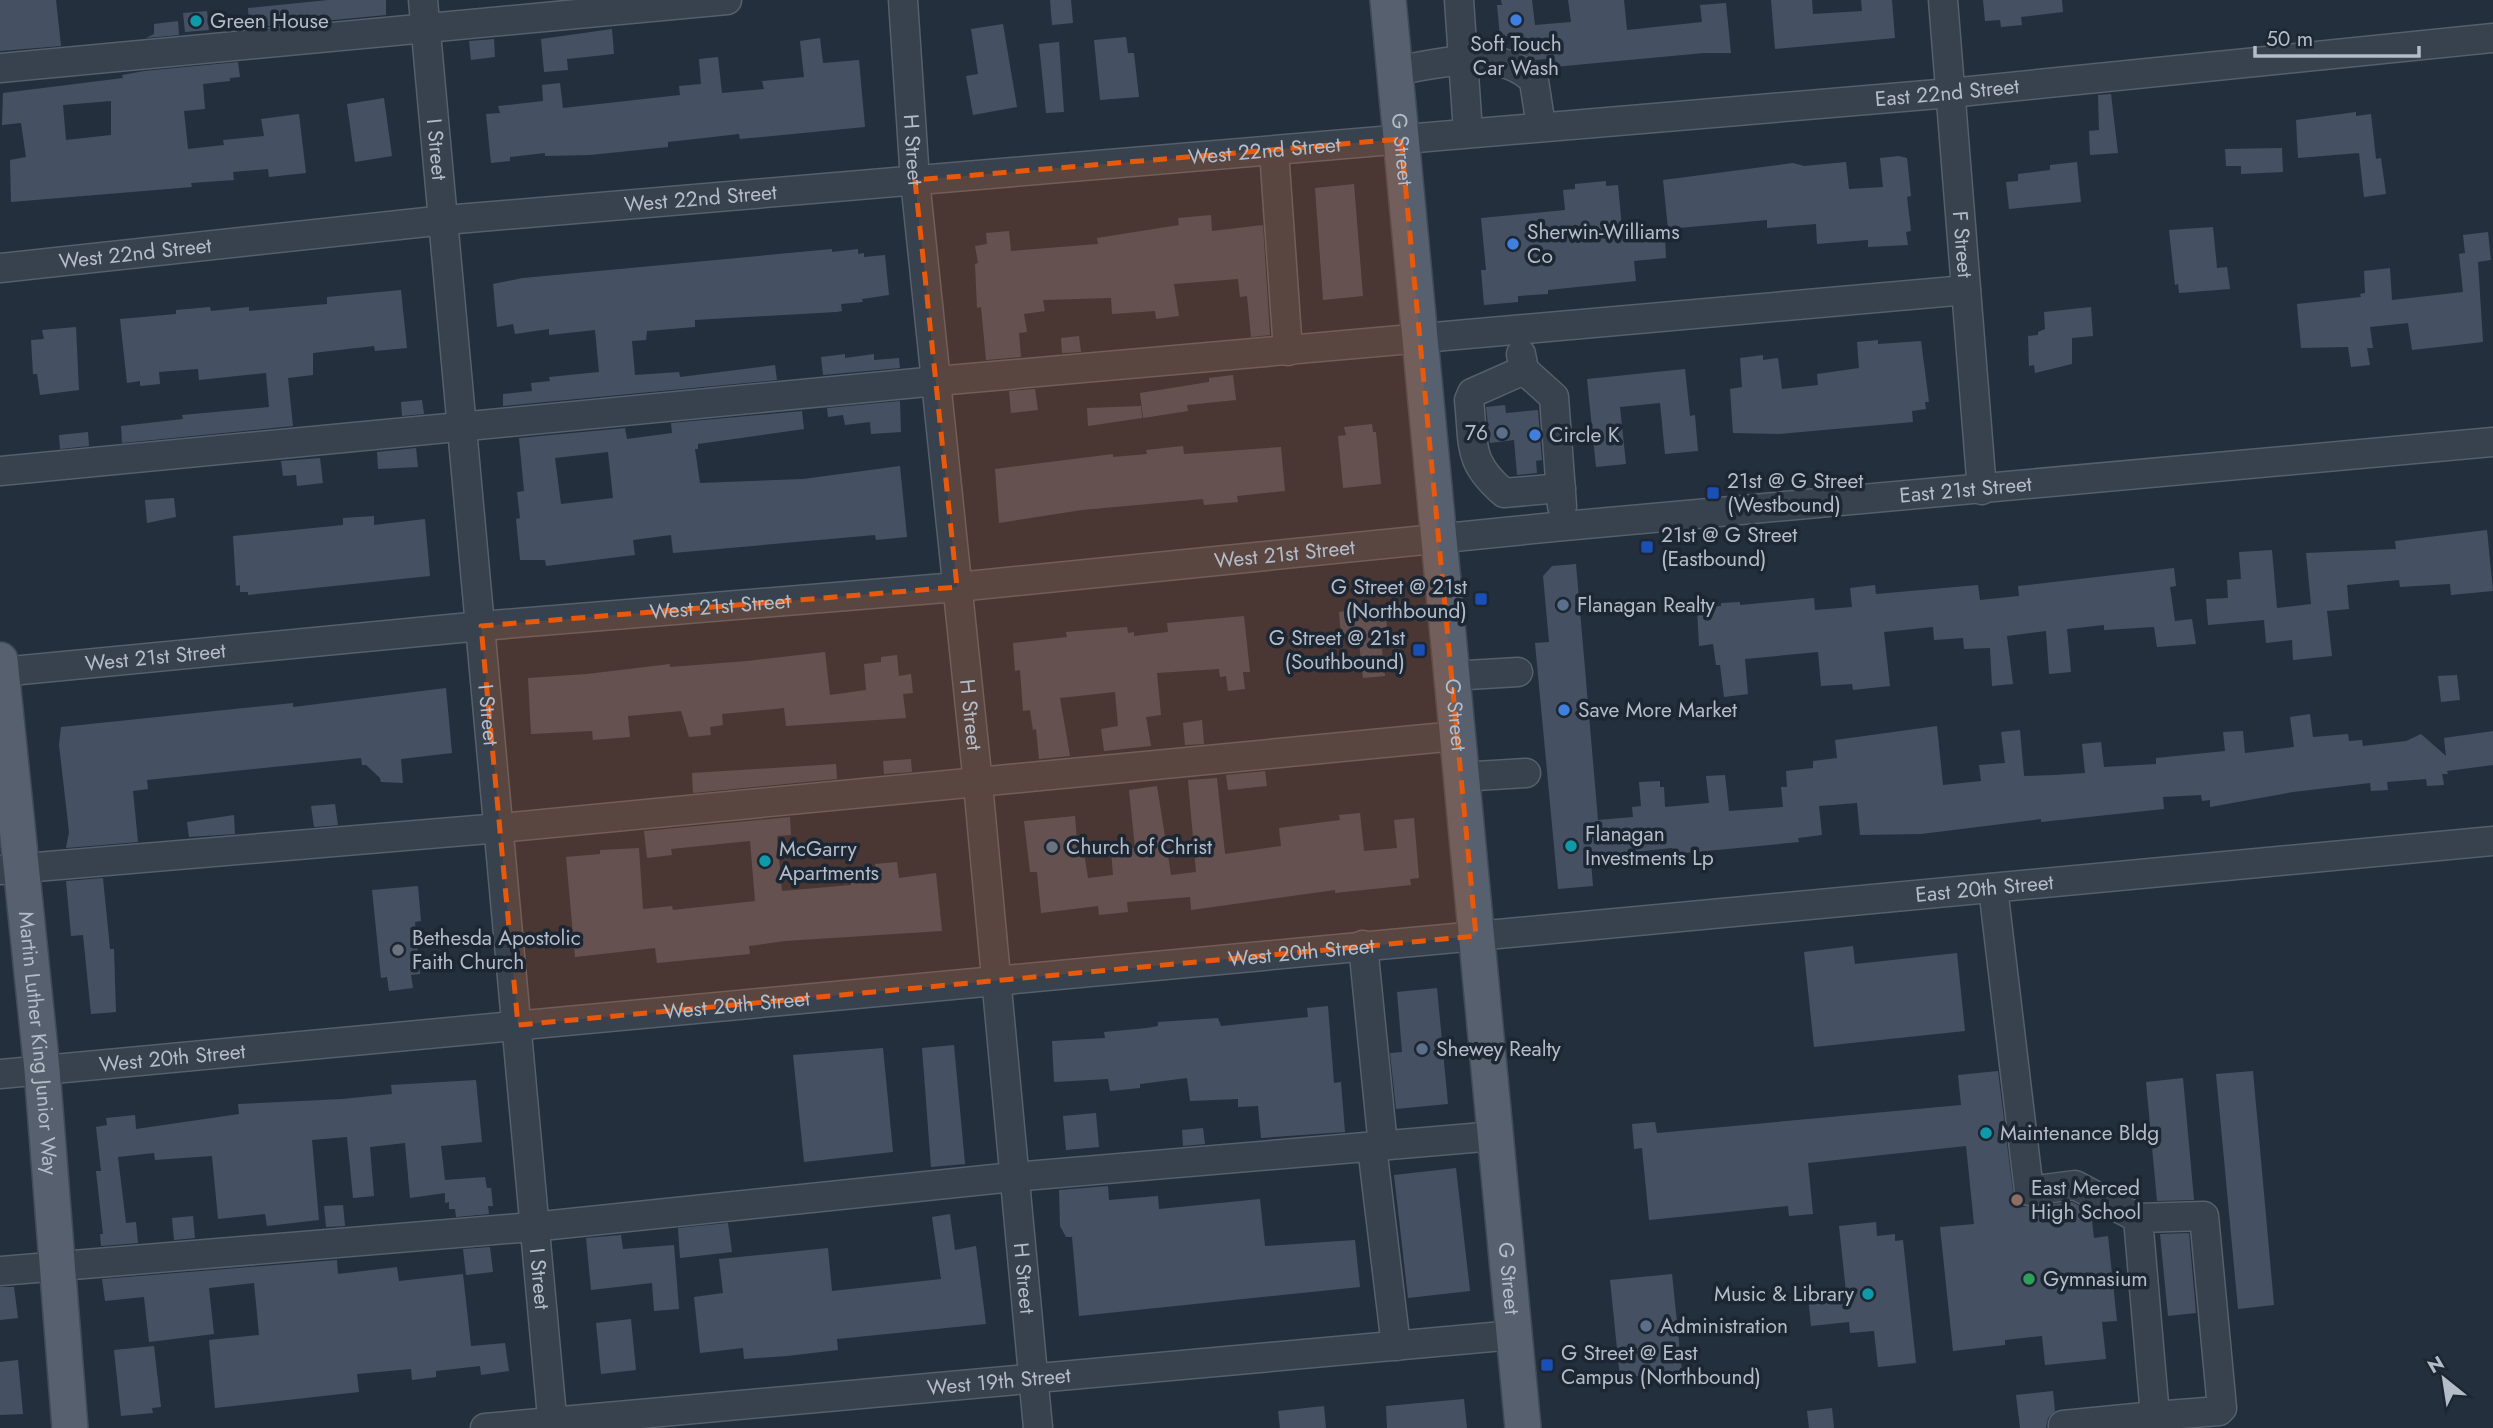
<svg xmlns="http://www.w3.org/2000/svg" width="2493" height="1428" viewBox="0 0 2493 1428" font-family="Jost,sans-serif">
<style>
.building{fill:#455162;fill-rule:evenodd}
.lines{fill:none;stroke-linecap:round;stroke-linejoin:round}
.minor-casing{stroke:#565f6c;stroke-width:31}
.major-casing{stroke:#414a57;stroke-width:38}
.minor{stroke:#38414e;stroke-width:28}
.major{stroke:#56606e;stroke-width:35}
.marked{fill:#e8590c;fill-opacity:0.2;stroke:#e8590c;stroke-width:5;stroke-dasharray:14 9;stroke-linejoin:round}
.shop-dot{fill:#3f7fe0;stroke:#1d2633;stroke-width:2.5}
.culture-dot{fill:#0f9aa8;stroke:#1d2633;stroke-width:2.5}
.service-dot{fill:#5c6f8a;stroke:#1d2633;stroke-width:2.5}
.transit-dot{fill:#1a4fb4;stroke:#1d2633;stroke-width:2.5}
.worship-dot{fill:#6b7280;stroke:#1d2633;stroke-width:2.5}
.education-dot{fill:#8d6e63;stroke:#1d2633;stroke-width:2.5}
.leisure-dot{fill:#2e9e5b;stroke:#1d2633;stroke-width:2.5}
.labels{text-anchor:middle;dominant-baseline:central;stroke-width:7;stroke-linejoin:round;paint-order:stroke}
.poi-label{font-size:21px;fill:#b4bcc9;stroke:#1d2633;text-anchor:start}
.street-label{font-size:21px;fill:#b4bcc9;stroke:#1d2633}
</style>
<rect width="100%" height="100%" fill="#242f3e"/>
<!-- building -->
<path class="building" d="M0 0H56L61 46 0 51Z
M328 0H386V15L249 28 248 8Z
M1050 0H1071L1073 23 1052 25Z
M1501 0H1532L1535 25 1571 22 1568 0H1624L1627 30 1702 22 1700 5 1726 3 1731 53H1704L1554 67V62L1547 63V59L1535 60 1519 51 1517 35 1500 37 1497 5H1502Z
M1771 0H1812L1813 14 1862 11 1861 0H1892L1895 38 1775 49Z
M1983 0H2062L2063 12 2021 17 2022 25 2001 27 2000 20 1985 21Z
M207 11 209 30 185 32 183 13Z
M178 21 179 35 146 38 154 34V24Z
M1003 24 1017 107 973 115 966 76 978 74 971 29Z
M612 29 614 54 567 59 568 70 544 72 541 39Z
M1126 37 1128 53H1134L1139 97 1100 100 1094 40Z
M820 38 823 63 859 60 865 127 740 139 739 134 668 142V147L590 155 545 156V153L510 157V161L491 163 486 114 500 113 498 106 543 101 542 85 560 83 563 108 680 95 679 86 701 84 699 59 718 57 722 93 764 89 762 81 804 77 800 41Z
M494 39 495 57 471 60 469 41Z
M1059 42 1064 112 1046 113 1039 44Z
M238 62 240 77 230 78V81L203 84 205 109 184 111 188 149 224 145 223 140 264 136 261 119 299 114 306 173 269 177 268 169 233 172 234 180 191 183 192 187 11 202 10 160 26 157 21 123 2 125 3 93 123 78 122 75 144 71ZM111 101V135L66 140 63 105Z
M2111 94 2118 153 2090 155 2089 131 2099 130 2098 95Z
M384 98 392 156 355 162 347 104Z
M2356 112V116L2371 114 2376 159 2381 158 2386 194 2364 197 2359 153 2298 158 2296 120Z
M2282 148 2283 172 2241 174V166H2226L2225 149Z
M1899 156 1907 158 1911 196 1907 197 1911 231 1906 232 1908 245 1868 247V240L1817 244 1816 224 1767 228V220L1668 229 1663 180 1793 163 1804 166 1846 162 1849 189 1883 187 1880 158Z
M2077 162 2081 202 2009 209 2006 182 2018 181V174L2050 170V165Z
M1606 181V186L1618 185 1623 238 1665 237 1666 258 1634 261 1636 281 1548 290V294L1518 296V302L1484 305 1481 270H1486L1481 218 1565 210 1563 190 1575 189V184Z
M1354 184 1363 296 1323 300 1315 188Z
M1211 215 1212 231 1263 225 1270 335 1251 337 1247 296 1240 297 1238 279 1174 284 1179 316 1156 319 1155 311 1112 314 1111 298 1043 300 1045 311 1024 314 1027 332 1019 333 1021 357 986 360 981 307 977 308 975 264 978 263 975 246 987 244 986 233 1009 231 1011 251 1098 244 1097 238 1179 225 1178 218Z
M2213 227 2217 268 2227 267 2230 289 2179 293 2178 284 2175 285 2169 230Z
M2488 232 2491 260 2478 262 2483 342 2412 350 2408 323 2370 327 2373 348H2367L2370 365 2351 367 2348 347 2301 348 2297 304 2361 297 2360 294 2365 293 2364 271 2390 268 2392 300 2463 292 2459 254 2465 253 2463 235Z
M832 249V252L858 249V254L864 253V257L885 255 889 295 862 299 863 302 841 304 842 311 836 312 695 320V327L647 331 646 340 632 341 635 375 679 372 680 377 775 365 777 380 503 406V394L532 391 531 383 550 381 549 377 599 372 595 330 549 335V329L515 334 513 324 497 327 493 284 523 278Z
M401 290 407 348 375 351 374 346 313 353V375L288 378 293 426 122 443 121 426 183 419 182 415 269 407 266 373 199 380 198 369 159 372 160 384 140 386V381L127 383 120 319 176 314V310L210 307 211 311 249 307V311L327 304V297Z
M2091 307 2093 336 2072 338V364L2035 373 2034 365 2029 366 2028 336 2038 335V332L2045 329 2044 312Z
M76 327 79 390 40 395 37 374H33L31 340 44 339 42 330Z
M1079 336 1081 352 1062 353 1061 338Z
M1878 340V344L1921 341 1929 402H1925L1926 409 1912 411 1913 422 1779 434 1733 433 1730 389 1742 387 1740 358 1763 355V360L1778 358 1782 389 1818 385 1817 374 1859 368 1857 342Z
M845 354V358L874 354V360L899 358 900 368 823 375 821 357Z
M1685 369 1690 416 1695 415 1698 451 1665 454 1660 403 1620 407 1626 464 1596 467 1587 379Z
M1233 375 1236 400 1187 405 1188 411 1143 418 1140 393 1209 382V378Z
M1035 389 1038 410 1011 413 1009 391Z
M422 400 424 414 402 416 401 402Z
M900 401 901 432 871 434 870 422 845 425 843 415 828 417 827 408Z
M1505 405 1506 413 1538 410 1542 460 1536 461 1537 473 1517 475 1514 440 1490 443 1486 407Z
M1141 406 1142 418 1088 426 1087 408Z
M802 411 804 429 698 444V449H695L700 483 803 479 900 466 907 537 876 540 875 535 673 553 671 535 633 540 635 555 546 566 545 560H520L516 519 520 518 517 492 524 491 519 438 625 428 627 439 672 433 671 423ZM608 452 613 498 561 504 555 458Z
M1372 424 1373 432H1376L1381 484 1343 488 1338 436 1346 435 1344 427Z
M88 432 89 446 60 449 59 435Z
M1183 446 1184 454 1281 447 1285 491 1237 496 1238 502 1204 505 1203 499 1082 510 999 523 995 469 1113 454V457L1147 454 1146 450Z
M416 448 418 467 378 469 377 452Z
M320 458 323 483 297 486 296 475 283 476 281 461Z
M174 498 176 517 147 523 145 500Z
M374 516V525L425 519 430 576 248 595V592H240V585L236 586 233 536 343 525V518Z
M2487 530 2493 591 2451 595 2450 584 2400 587 2399 580 2347 585 2349 609 2327 611 2332 656 2293 660 2292 640 2266 643 2264 620 2208 625 2206 599 2228 598 2227 580 2241 579 2239 552 2272 550 2277 608 2311 604 2306 553 2396 549 2395 541Z
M1576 564 1598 820 1633 817 1632 807 1641 806 1639 782 1660 781V787H1664L1665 807 1709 803 1706 776 1725 775 1729 811 1783 807 1781 787H1787L1786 771 1813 768V761L1837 758 1835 740 1937 726 1943 785 1981 781 1979 765 2005 763 2001 732 2020 730 2024 776 2055 775 2085 773 2082 744 2101 742 2104 767 2156 764V758L2225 751 2223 732 2243 731 2245 753 2294 747 2290 717 2310 714 2313 737 2348 734 2349 741 2362 740 2363 746 2406 741 2421 734 2446 756 2444 738 2493 731V765L2447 771 2448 774H2442L2444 785 2427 786 2426 779 2387 782 2388 790 2371 791 2370 783 2293 792 2210 807V800L2202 801 2201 795 2163 797 2164 809 2041 822V819L1921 834 1860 835 1857 803 1819 806 1822 835 1798 838 1799 842 1749 847 1673 854 1672 848 1625 853 1626 858 1591 861 1593 886 1558 889 1535 643 1549 642 1543 576 1552 566Z
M2174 568 2176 586 2170 587 2175 621 2192 619 2196 644 2157 647 2154 627 2104 630V625L2067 629 2071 672 2049 674 2046 631 2007 636 2013 684 1992 686 1990 648 1964 649 1963 638 1934 640 1933 627 1884 632 1890 686 1853 690 1852 684 1821 686 1818 652 1745 659 1748 694 1724 697 1720 665H1716L1713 644 1699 646 1697 608 1721 606V603L1740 602V605L1814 598 1815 610 1852 607 1850 588 1875 585 1876 594 1978 585 1980 600 2019 596 2018 586Z
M1368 607V610L1385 608 1387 628 1380 632 1385 676 1363 678 1358 633 1341 635 1339 612Z
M1244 616 1250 672H1243L1245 689 1228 691 1226 676 1220 677 1219 669 1157 673 1161 715 1146 717 1151 746 1104 751 1101 729 1118 726 1115 692 1060 698 1070 756 1039 759 1036 729 1033 730 1030 710 1023 711 1020 670 1015 671 1013 643 1067 637 1066 632 1127 627 1128 633 1134 632V636L1168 632 1167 623Z
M825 652 830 695 866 690 864 664 881 662V657L897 655 899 676 911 674 913 693 903 694 906 718 786 726 784 708 722 714 723 725 710 727 711 735 689 737 681 711 628 716 630 737 593 740 592 731 531 734 528 678 587 674 670 664V667L747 661Z
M2457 675 2460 700 2441 702 2438 676Z
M446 688 452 753 401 759 403 783 381 782 380 778 366 765H362L361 758 147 780 148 789 133 791 138 842 66 848 69 832 59 745 61 727 293 703V707Z
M1202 720 1204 744 1185 745 1183 723Z
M911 759 912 772 884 774 883 761Z
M836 764 837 779 693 793 692 773Z
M1265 771 1267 786 1228 790 1226 775Z
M1217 778 1225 854 1281 846 1279 828 1340 820 1339 815 1360 813 1364 851 1397 848 1394 820 1414 818 1419 878 1410 879 1411 885 1335 893V890L1191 910 1190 897 1127 902 1128 912 1099 915 1098 906 1041 913 1037 872H1030L1024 821 1075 816 1078 853H1084L1088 878 1113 875 1111 850 1135 848 1129 790 1157 786 1171 875 1196 872 1188 780Z
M335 804 338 825 314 827 311 806Z
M234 815 235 834 189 837 187 822Z
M790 817 791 835 777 836 782 891 851 885V881L876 879 875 864 897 862 899 878 936 873 942 931 785 941 749 946 750 954 657 963 655 948 575 957 566 857 600 854V850L639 848 643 909 672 906 673 910 755 901 750 841 671 849 672 855 647 858 644 831Z
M103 878 110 949H114L116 1012 91 1014 83 935 71 936 66 881Z
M418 886 421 921 415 922 420 974 411 975 413 988 389 991 387 977 381 978 372 890Z
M1853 946 1855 964 1957 953 1965 1031 1814 1047 1804 952Z
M1437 988 1448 1104 1396 1109 1390 1053 1402 1052 1397 992Z
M1328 1006 1334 1083 1341 1082 1345 1132 1261 1138 1258 1106 1238 1107V1099L1190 1101 1187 1078 1140 1084V1088L1110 1091 1108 1079 1054 1082 1052 1041 1105 1038 1104 1032 1147 1028 1158 1026V1022L1218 1018 1221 1026 1308 1017 1307 1008Z
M954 1045 965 1164 931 1167 922 1048Z
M883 1048 893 1152 804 1162 793 1055Z
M1998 1071 2015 1208 2072 1202 2091 1212 2094 1238 2108 1236 2117 1321 2102 1322 2106 1359 2045 1365 2042 1336 2005 1340V1345L1953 1351 1940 1227 1974 1224 1966 1146 1808 1163 1813 1214 1789 1216 1788 1206 1649 1220 1642 1148 1634 1149 1632 1124 1655 1122 1657 1133 1961 1105 1958 1075Z
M2253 1071 2274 1305 2238 1309 2216 1074Z
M2183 1078 2194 1200 2157 1201 2146 1082Z
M476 1080 482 1142 441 1146 445 1180 485 1177 487 1188H491L493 1206H488L489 1214 456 1217 455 1209H449V1202L445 1203V1193L410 1198 405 1143 370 1147 374 1196 353 1198 347 1137 312 1140 319 1220 267 1226 265 1214 218 1219 212 1156 155 1160 154 1153 118 1157 126 1223 136 1222 138 1243 101 1246 100 1234H103L96 1171H101L96 1127 107 1125 106 1118 135 1115 136 1129 239 1114 238 1104 342 1099 392 1094 391 1085Z
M1096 1113 1099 1147 1066 1150 1063 1116Z
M1203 1128 1205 1144 1183 1146 1182 1130Z
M1456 1168 1470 1291 1408 1298 1394 1175Z
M1108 1186 1109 1200 1158 1196 1159 1209 1260 1199 1265 1246 1355 1240 1360 1287 1079 1316 1072 1237H1066L1060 1226 1059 1190Z
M343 1205 345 1226 326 1227 324 1206Z
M950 1214 955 1250 976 1246 986 1324 837 1339 838 1350 787 1356 744 1359 743 1348 700 1353 694 1297 723 1293 719 1259 828 1248 832 1291 941 1279 932 1217Z
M193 1216 195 1238 174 1240 172 1218Z
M1876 1222 1877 1236 1895 1234V1241L1903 1240 1916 1363 1878 1367 1874 1331 1850 1333 1849 1322 1811 1326 1808 1296 1846 1292 1839 1226Z
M728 1223 732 1252 680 1258 678 1228Z
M2189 1233 2196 1313 2168 1316 2160 1234Z
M621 1235 623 1249 674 1245 679 1309 654 1311 652 1283 591 1290 586 1238Z
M490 1247 493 1272 466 1275 463 1249Z
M337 1260 338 1274 397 1267 399 1281 463 1274 471 1346 505 1343 509 1371 481 1375 480 1366 436 1371V1377L412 1380 411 1369 357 1374 359 1392 215 1408 209 1340 259 1335 254 1283 209 1288 214 1334 149 1342 144 1297 105 1301 102 1279Z
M1672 1274 1682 1371 1620 1378 1610 1280Z
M0 1287H14L18 1318 0 1320Z
M631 1319 636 1370 601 1374 596 1323Z
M154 1346 161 1407 152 1408 153 1413 121 1416 114 1350Z
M18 1360 23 1414 0 1415V1362Z
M2053 1391 2055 1411 2048 1418 2046 1428H2020L2016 1395Z
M1464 1399 1467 1428H1387L1386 1406Z
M1324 1406 1326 1428H1280L1278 1411Z
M1832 1408 1834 1428H1809L1807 1411Z"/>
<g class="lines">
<defs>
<g id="minor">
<path id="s1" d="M423 0 553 1428"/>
<path id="s2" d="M903 0 915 180 978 784 1038 1428"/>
<path d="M1459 0 1468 132"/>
<path id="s3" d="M1943 0 1982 490"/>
<path d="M0 68 727 0"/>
<path d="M1395 71C1437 64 1501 45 1534 81L1541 126"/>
<path d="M1274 151 1288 351"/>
<path id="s4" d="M0 268 445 220 1950 93 2493 38"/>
<path d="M1521 354 1524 370 1554 397 1562 506"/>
<path d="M1524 370 1472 393 1469 400C1474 446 1467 461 1504 493L1561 488"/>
<path d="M0 471 937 381 1966 290"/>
<path id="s5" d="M0 672 481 626 957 587 1564 526 2493 442"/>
<path d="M1451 676 1518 672"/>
<path d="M1460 777 1526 773"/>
<path d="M0 870 500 828 1456 736"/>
<path d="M1993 888 2029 1191 2075 1185 2138 1218 2155 1416 2219 1411 2222 1408 2204 1216 2138 1218"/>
<path d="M1363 945 1383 1146"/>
<path id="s6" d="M0 1074 2493 841"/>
<path d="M1372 1147 1396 1346"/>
<path d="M0 1271 532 1227 1013 1177 1495 1136"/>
<path id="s7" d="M485 1428 1514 1335"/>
<path d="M2063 1428V1425L2155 1416"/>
</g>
<g id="major">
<path id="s8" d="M1388 0 1523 1428"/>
<path id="s9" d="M0 660 42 1070 70 1428"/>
</g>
</defs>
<!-- minor casing -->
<use href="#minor" class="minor-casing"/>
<!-- major casing -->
<use href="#major" class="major-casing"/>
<!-- minor -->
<use href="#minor" class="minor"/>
<!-- major -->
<use href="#major" class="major"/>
</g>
<!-- marked area -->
<path class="marked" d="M1401 139 1476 936 518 1025 481 626 957 587 915 180Z"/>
<!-- markers -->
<g class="shop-dot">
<circle cx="1516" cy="20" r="7"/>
<circle cx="1513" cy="244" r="7"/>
<circle cx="1535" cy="435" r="7"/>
<circle cx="1564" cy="710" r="7"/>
</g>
<g class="culture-dot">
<circle cx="196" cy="21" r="7"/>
<circle cx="1571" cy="846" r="7"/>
<circle cx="765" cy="861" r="7"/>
<circle cx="1986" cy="1133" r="7"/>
<circle cx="1868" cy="1294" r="7"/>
</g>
<g class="service-dot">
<circle cx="1502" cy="433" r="7"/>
<circle cx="1563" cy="605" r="7"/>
<circle cx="1422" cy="1049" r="7"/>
<circle cx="1646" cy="1326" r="7"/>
</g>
<g class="transit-dot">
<rect x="1706" y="486" width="14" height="14" rx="3.5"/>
<rect x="1640" y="540" width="14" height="14" rx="3.5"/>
<rect x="1474" y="592" width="14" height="14" rx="3.5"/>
<rect x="1412" y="643" width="14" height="14" rx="3.5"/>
<rect x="1540" y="1358" width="14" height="14" rx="3.5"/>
</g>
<g class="worship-dot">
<circle cx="1052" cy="847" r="7"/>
<circle cx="398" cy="950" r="7"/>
</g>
<circle class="education-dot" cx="2017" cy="1200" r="7"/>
<circle class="leisure-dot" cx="2029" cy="1279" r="7"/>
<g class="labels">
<!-- poi labels -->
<g class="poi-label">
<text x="210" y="21">Green House</text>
<text x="1516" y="44" text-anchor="middle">Soft Touch<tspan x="1516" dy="24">Car Wash</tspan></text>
<text x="1527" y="232">Sherwin-Williams<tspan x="1527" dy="24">Co</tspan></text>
<text x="1488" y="433" text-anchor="end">76</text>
<text x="1549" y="435">Circle K</text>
<text x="1727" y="481">21st @ G Street<tspan x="1727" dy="24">(Westbound)</tspan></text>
<text x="1661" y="535">21st @ G Street<tspan x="1661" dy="24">(Eastbound)</tspan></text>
<text x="1467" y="587" text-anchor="end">G Street @ 21st<tspan x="1467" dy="24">(Northbound)</tspan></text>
<text x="1577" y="605">Flanagan Realty</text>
<text x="1405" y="638" text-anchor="end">G Street @ 21st<tspan x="1405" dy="24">(Southbound)</tspan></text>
<text x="1578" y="710">Save More Market</text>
<text x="1585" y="834">Flanagan<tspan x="1585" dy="24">Investments Lp</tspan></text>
<text x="1066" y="847">Church of Christ</text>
<text x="779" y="849">McGarry<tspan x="779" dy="24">Apartments</tspan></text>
<text x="412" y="938">Bethesda Apostolic<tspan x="412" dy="24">Faith Church</tspan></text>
<text x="1436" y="1049">Shewey Realty</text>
<text x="2000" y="1133">Maintenance Bldg</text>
<text x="2031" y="1188">East Merced<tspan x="2031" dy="24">High School</tspan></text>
<text x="2043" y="1279">Gymnasium</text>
<text x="1854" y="1294" text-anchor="end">Music &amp; Library</text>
<text x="1660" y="1326">Administration</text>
<text x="1561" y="1353">G Street @ East<tspan x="1561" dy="24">Campus (Northbound)</tspan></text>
</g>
<!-- street labels -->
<g class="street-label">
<text stroke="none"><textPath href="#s4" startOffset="1955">East 22nd Street</textPath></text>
<text stroke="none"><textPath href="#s1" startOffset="150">I Street</textPath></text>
<text stroke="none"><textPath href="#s2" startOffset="150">H Street</textPath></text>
<text stroke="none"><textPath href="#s8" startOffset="150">G Street</textPath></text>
<text stroke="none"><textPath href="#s4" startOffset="1270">West 22nd Street</textPath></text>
<text stroke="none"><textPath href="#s4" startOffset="704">West 22nd Street</textPath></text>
<text stroke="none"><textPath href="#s3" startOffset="245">F Street</textPath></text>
<text stroke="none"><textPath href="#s4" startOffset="136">West 22nd Street</textPath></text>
<text stroke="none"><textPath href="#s5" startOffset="1974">East 21st Street</textPath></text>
<text stroke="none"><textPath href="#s5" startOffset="1290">West 21st Street</textPath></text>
<text stroke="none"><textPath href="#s5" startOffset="723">West 21st Street</textPath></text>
<text stroke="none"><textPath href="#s5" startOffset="156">West 21st Street</textPath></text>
<text stroke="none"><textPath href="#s1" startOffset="718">I Street</textPath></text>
<text stroke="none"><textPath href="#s2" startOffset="718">H Street</textPath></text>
<text stroke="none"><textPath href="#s8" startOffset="718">G Street</textPath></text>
<text stroke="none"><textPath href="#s6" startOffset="1993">East 20th Street</textPath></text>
<text stroke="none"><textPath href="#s6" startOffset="1307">West 20th Street</textPath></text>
<text stroke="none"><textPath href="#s6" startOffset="740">West 20th Street</textPath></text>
<text stroke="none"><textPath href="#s9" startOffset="385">Martin Luther King Junior Way</textPath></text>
<text stroke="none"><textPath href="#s6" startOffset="173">West 20th Street</textPath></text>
<text stroke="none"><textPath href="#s2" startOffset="1284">H Street</textPath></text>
<text stroke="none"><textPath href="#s1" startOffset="1284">I Street</textPath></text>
<text stroke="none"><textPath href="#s8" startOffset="1284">G Street</textPath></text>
<text stroke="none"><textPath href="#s7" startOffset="516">West 19th Street</textPath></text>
</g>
</g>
<!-- north arrow -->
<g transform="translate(2444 1379) rotate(330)" stroke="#1d2633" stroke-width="5" paint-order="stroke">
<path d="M0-5L12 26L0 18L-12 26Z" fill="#b4bcc9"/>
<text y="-10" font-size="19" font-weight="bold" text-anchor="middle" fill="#b4bcc9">N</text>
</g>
<!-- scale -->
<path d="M2255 46v10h164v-10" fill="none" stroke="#b4bcc9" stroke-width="3.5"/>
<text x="2266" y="46" font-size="21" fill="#b4bcc9" stroke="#1d2633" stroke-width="5" paint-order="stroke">50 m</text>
</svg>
